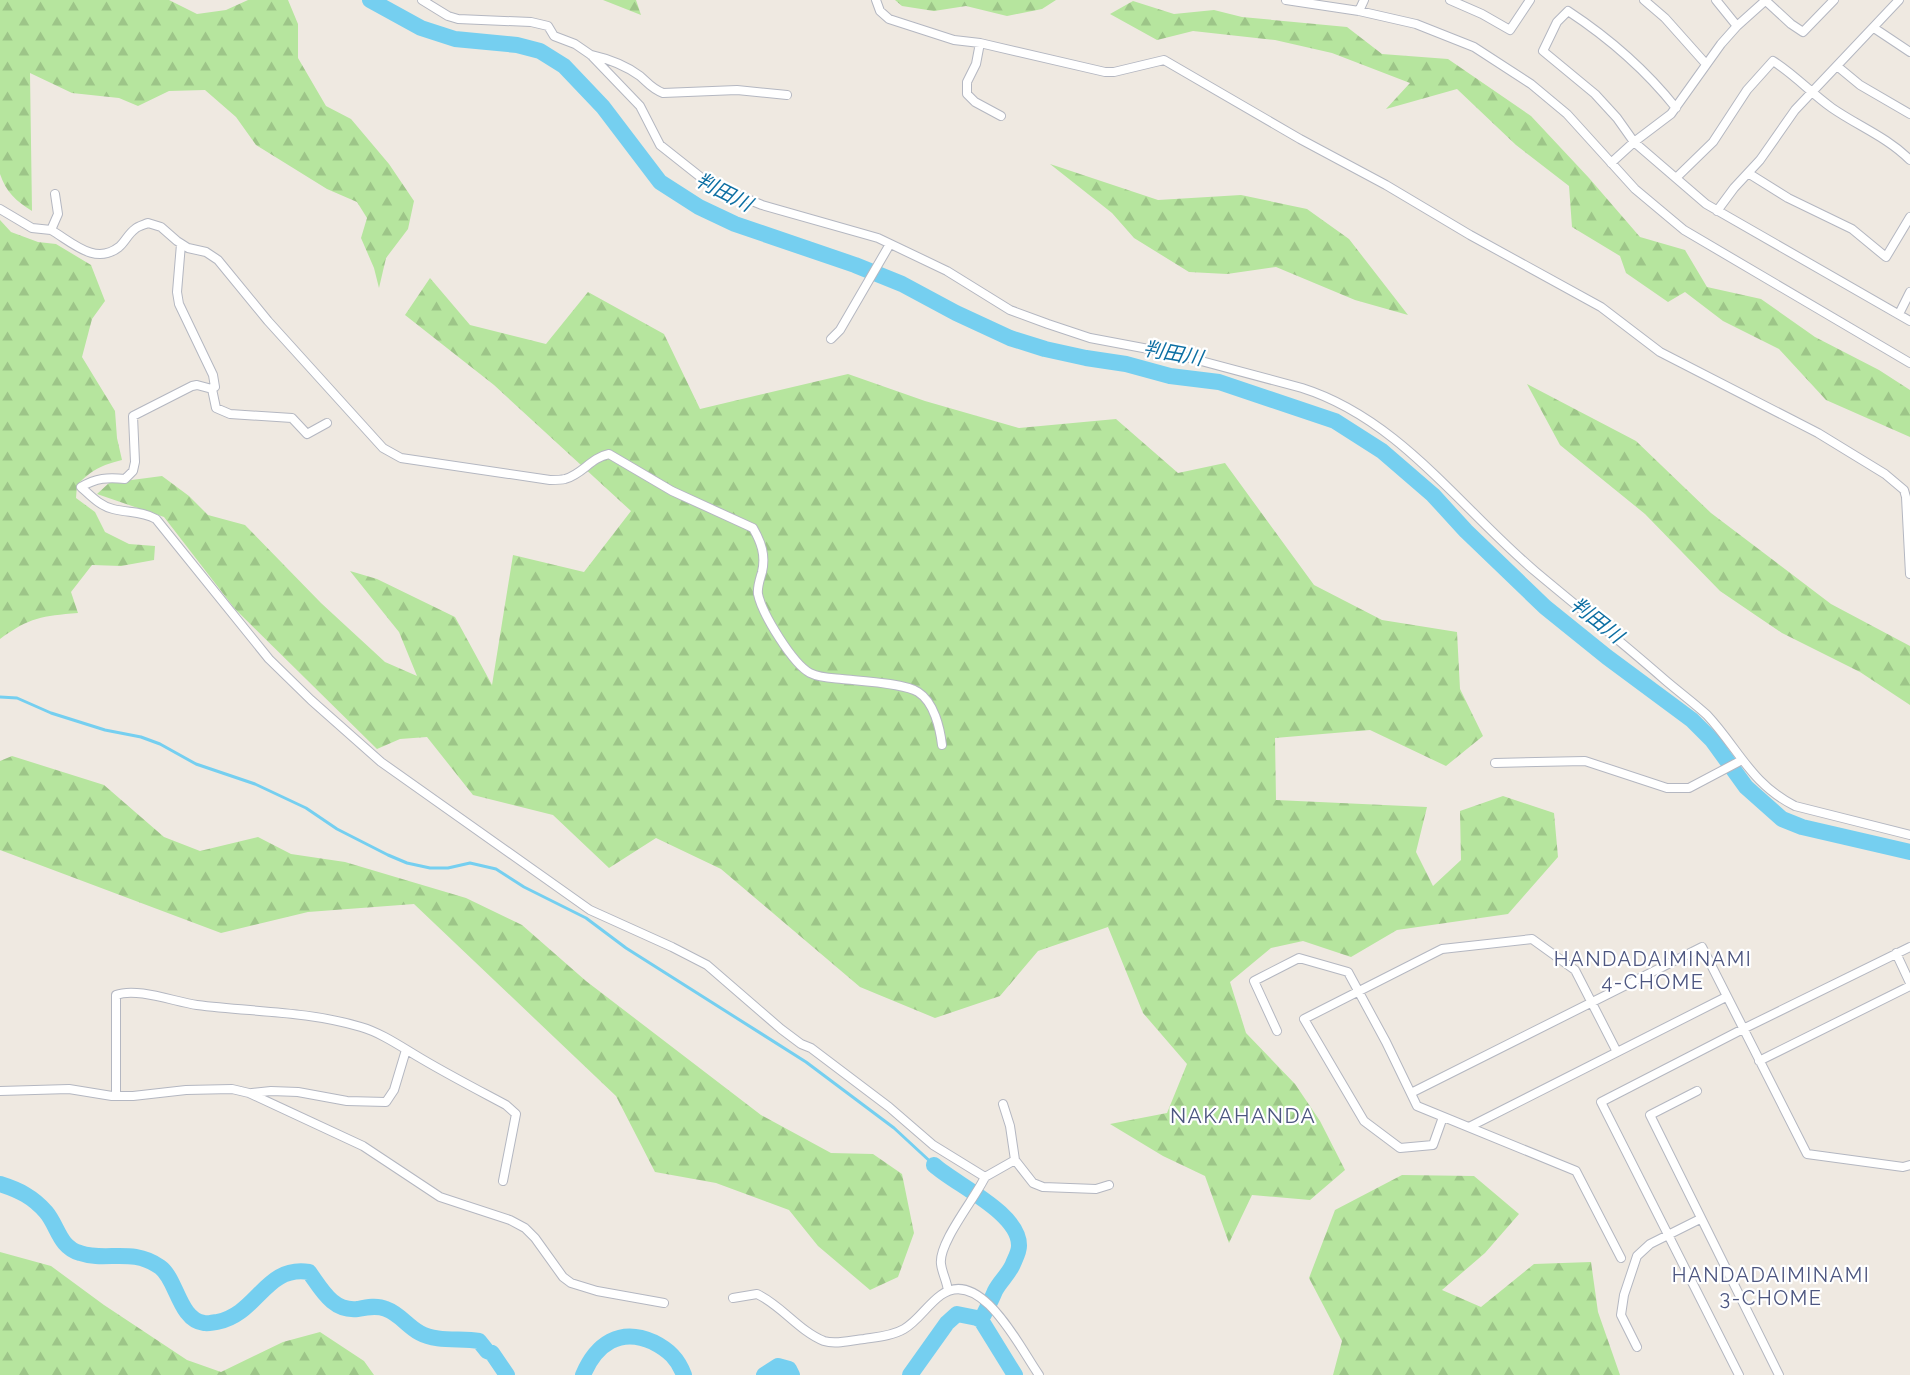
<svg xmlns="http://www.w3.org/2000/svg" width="1910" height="1375" viewBox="0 0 1910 1375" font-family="Raleway,'Noto Sans JP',sans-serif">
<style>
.forest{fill:url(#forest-firs)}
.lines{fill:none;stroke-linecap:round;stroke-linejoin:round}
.stream{stroke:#75cff0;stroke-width:3}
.river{stroke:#75cff0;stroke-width:16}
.street-casing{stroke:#b4b7c1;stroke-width:10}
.street{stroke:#fff;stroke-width:8}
.labels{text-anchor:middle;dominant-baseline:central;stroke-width:4.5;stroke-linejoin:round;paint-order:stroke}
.water-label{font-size:20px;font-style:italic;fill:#0d6fa3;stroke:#fff}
.neighbourhood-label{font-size:20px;letter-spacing:1.5px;fill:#4d5680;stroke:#fff}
.quarter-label{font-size:21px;letter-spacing:1.5px;fill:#4d5680;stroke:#fff}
</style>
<defs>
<pattern id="forest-firs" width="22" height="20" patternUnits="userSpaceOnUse" patternTransform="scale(1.5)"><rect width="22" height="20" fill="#b6e59e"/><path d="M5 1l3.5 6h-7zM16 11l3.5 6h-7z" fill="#9dc588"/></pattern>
</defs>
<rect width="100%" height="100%" fill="#efe9e1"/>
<!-- forest -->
<path class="forest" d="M0 0H169L197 14 226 10 248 0H288L298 24V58L326 106 351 119 389 164 414 201 408 229 386 258 379 288 374 268 361 238 367 218 357 202 327 189 256 145 236 117 205 90 169 91 138 106 119 98 72 93 30 73 32 211C16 201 6 192 0 174Z
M603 0H636L641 15Z
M895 0H1056L1042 9 1007 16 966 6 934 11 902 6Z
M1133 1 1174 14 1214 10 1242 17 1347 27 1382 54 1448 59 1531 116 1589 178 1640 237 1685 250 1707 287 1761 299 1815 337 1879 370 1910 390V437L1826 400 1779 349 1723 321 1685 292 1668 302 1626 273 1620 256 1572 227 1569 186 1516 145 1457 89 1386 109 1410 83 1332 53 1275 40 1193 31 1157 40 1110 14Z
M1050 164 1158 200 1241 195 1307 209 1349 239 1408 315 1355 300 1276 267 1227 274 1189 272 1134 238 1112 213Z
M0 220 11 232 38 242 56 244 91 265 105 301 92 319 82 357 115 411 117 438 122 460C101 465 92 470 77 485L76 498 95 512 105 532 129 544 155 546 154 560 121 566 92 565 71 592 78 613C42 616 30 617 0 639Z
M430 278 470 325 546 344 588 292 664 334 700 409 848 374 925 401 1019 428 1116 419 1178 473 1225 463 1314 585 1382 620 1457 632 1460 689 1483 736 1446 766 1370 730 1275 738 1276 800 1427 807 1416 852 1433 886 1461 860 1460 811 1503 796 1554 813 1558 857 1508 914 1397 930 1351 957 1303 941 1271 948 1230 982 1246 1033 1295 1084 1320 1121 1345 1170 1310 1200 1252 1195 1229 1243 1205 1176 1163 1156 1110 1124 1167 1113 1187 1064 1143 1013 1108 927 1038 951 1000 996 935 1018 860 987 721 869 656 838 609 868 553 815 473 795 427 737 400 739 377 749 235 609 164 517 97 494 109 483 162 476 189 496 208 515 245 525 321 603 385 662 417 676 399 632 350 571 377 579 455 617 492 685 513 555 584 572 631 511 494 385 405 315Z
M1527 384 1636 441 1711 513 1831 604 1910 646V705L1860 672 1782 633 1720 591 1645 514 1560 445Z
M12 756 104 785 164 837 200 851 258 837 291 854 345 862 466 898 522 925 586 981 761 1115 831 1153 873 1154 902 1174 914 1233 898 1277 870 1290 818 1246 789 1210 716 1183 655 1172 616 1096 414 904 308 912 221 933 0 850V761Z
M1402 1175 1474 1176 1519 1214 1485 1253 1442 1290 1481 1307 1534 1264 1591 1262 1598 1312 1620 1375H1333L1342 1341 1309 1278 1335 1210Z
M0 1252 51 1266 104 1305 187 1360 221 1372 283 1342 320 1332 364 1361 374 1375H0Z"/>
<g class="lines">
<!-- stream -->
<path class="stream" d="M0 697 17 698 51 713 105 730 141 737 160 744 196 764 255 784 306 808 337 829 388 855 407 863 430 868H448L470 863 496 869 524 887 586 918 626 948 806 1062 894 1128 934 1165"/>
<!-- river -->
<path class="river" d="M370 0 421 28 455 39 517 45 540 51 564 66 603 107 660 182 699 207 735 224 855 265 902 284 956 313 1010 338 1045 349 1086 358 1126 364 1170 376 1219 382 1335 421 1382 451 1433 495 1466 531 1545 607 1607 657 1692 720 1712 740 1746 787 1782 819 1802 827 1910 852
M934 1165C956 1185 1020 1213 1019 1246 1019 1252 1015 1259 1013 1264 1009 1274 1000 1281 995 1291 991 1301 986 1310 981 1320
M0 1184C19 1190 33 1197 46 1212 58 1226 59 1247 80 1253 106 1262 132 1247 160 1267 177 1279 179 1320 204 1323 209 1324 213 1322 217 1322 258 1314 265 1265 309 1272 322 1290 333 1312 358 1309 367 1307 377 1305 386 1309 400 1314 407 1326 420 1333 436 1342 461 1338 479 1341L487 1351 492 1353 507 1375
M981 1320 1015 1375
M583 1375C596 1344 620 1327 653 1342 669 1350 678 1359 684 1375
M764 1375 778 1366 789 1369 792 1375
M910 1375 947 1323 957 1314 977 1318 981 1320"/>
<defs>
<path id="street" d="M422 0 448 16 458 19 531 22 548 26 554 36 575 44 591 55 640 106 660 145 708 183 762 205 878 238 947 271 1010 310 1048 324 1090 338 1175 354 1302 388C1400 419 1461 509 1536 572 1579 608 1623 643 1665 680 1679 692 1694 703 1707 715 1738 748 1751 784 1795 806L1910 835
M876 0 880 11 889 19 954 40 980 43 1105 72H1114L1164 60 1300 139 1386 185 1470 235 1601 307 1660 352 1818 433 1885 474 1904 490 1906 497 1910 574
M1286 0 1359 11 1416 24 1474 47 1531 84 1567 114 1635 189 1684 230 1910 363
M1450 0 1482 14 1510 30 1530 0
M1644 0 1665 18 1706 64
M1716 0 1737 26
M1765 0 1791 24 1803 32 1834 0
M1359 11 1364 0
M1874 28 1910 52
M980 43 976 64 967 82V94L975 102 1001 116
M591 55C609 59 625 65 640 76 648 83 652 89 663 93L737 90 787 95
M1837 66 1860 85 1910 114
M1676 108C1645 69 1609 38 1568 11L1557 22 1543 51 1595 94 1617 118 1634 142 1706 204 1910 321
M1611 163 1634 142 1671 114 1721 44 1737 26 1766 0
M1748 173 1788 198 1852 229 1886 257 1910 217
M1676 178 1713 142 1747 90 1773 61C1795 75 1811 93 1832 108 1858 126 1887 137 1910 160
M0 209 32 228 51 230 58 214 55 194
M1717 211 1734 188 1760 160 1795 110 1899 0
M51 230C72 242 95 266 119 247 125 242 128 234 135 229 138 226 143 225 148 223L161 227 177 241 188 248 206 252 218 260 268 321 383 448 401 458 550 480C555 480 561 480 565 479 583 474 590 458 609 454L672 491 753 528C761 542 766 555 762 572 760 579 757 587 758 594 762 614 793 664 810 673 820 678 832 678 842 679 860 681 904 683 918 692 934 702 940 728 942 745
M181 244 177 292 179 304 213 375 215 387 212 389 216 408 230 414 292 418 307 434 327 423
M1899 314 1910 292
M831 339 840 330 890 244
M212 389 197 385 192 386 133 416 135 462 133 471 125 479C108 477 96 478 81 487 91 496 100 506 113 509 129 513 142 511 156 519L269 659 311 700 381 762 590 910 672 947 707 965 781 1029 801 1044 811 1048 889 1107 933 1145 985 1177C976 1197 938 1243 941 1264 942 1273 947 1281 948 1291
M1495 763 1585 761 1667 788H1689L1742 760
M1896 953 1910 983
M1277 1031 1254 981 1299 958 1348 972 1386 1042 1417 1106 1576 1171 1621 1258
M1759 1061 1910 986
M0 1091 69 1089 112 1096H133L186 1090 232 1089 249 1093 363 1146 440 1197 510 1220 525 1228 535 1238 563 1277 571 1283 597 1291 664 1303
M1697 1091 1650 1115 1779 1375
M252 1093 271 1091 298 1092 347 1101 386 1102 394 1090 406 1050
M1411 1093 1702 947 1807 1154 1903 1167 1910 1165
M116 1096V995C137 987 175 1002 197 1005 252 1012 308 1011 361 1027 382 1033 403 1048 422 1059 449 1075 478 1090 506 1105L516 1114 503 1181
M1003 1104 1010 1126 1015 1160 1033 1183 1043 1187 1096 1189 1109 1185
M1443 1117 1433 1145 1400 1148 1364 1121 1304 1019 1442 949 1532 939 1575 970 1617 1052
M1469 1127 1726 997
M985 1177 1015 1160
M733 1298 757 1294C781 1305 799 1331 824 1341 836 1345 852 1340 864 1339 877 1337 892 1336 904 1329 918 1321 927 1305 941 1295 981 1266 1021 1350 1039 1375
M1637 1347 1621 1315 1624 1295 1637 1256 1650 1244 1700 1219
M1739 1375 1601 1102 1743 1029 1910 947"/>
</defs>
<!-- street casing -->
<use href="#street" class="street-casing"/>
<!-- street -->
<use href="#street" class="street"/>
</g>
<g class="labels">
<!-- water labels -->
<g class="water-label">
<text transform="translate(724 192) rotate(27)">判田川</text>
<text transform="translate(1173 353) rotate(10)">判田川</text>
<text transform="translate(1597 620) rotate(38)">判田川</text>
</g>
<!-- neighbourhood labels -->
<g class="neighbourhood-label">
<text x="1653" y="959">HANDADAIMINAMI<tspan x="1653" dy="23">4-CHOME</tspan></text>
<text x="1771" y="1275">HANDADAIMINAMI<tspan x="1771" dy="23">3-CHOME</tspan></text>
</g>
<!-- quarter labels -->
<g class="quarter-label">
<text x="1243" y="1115">NAKAHANDA</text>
</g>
</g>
</svg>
